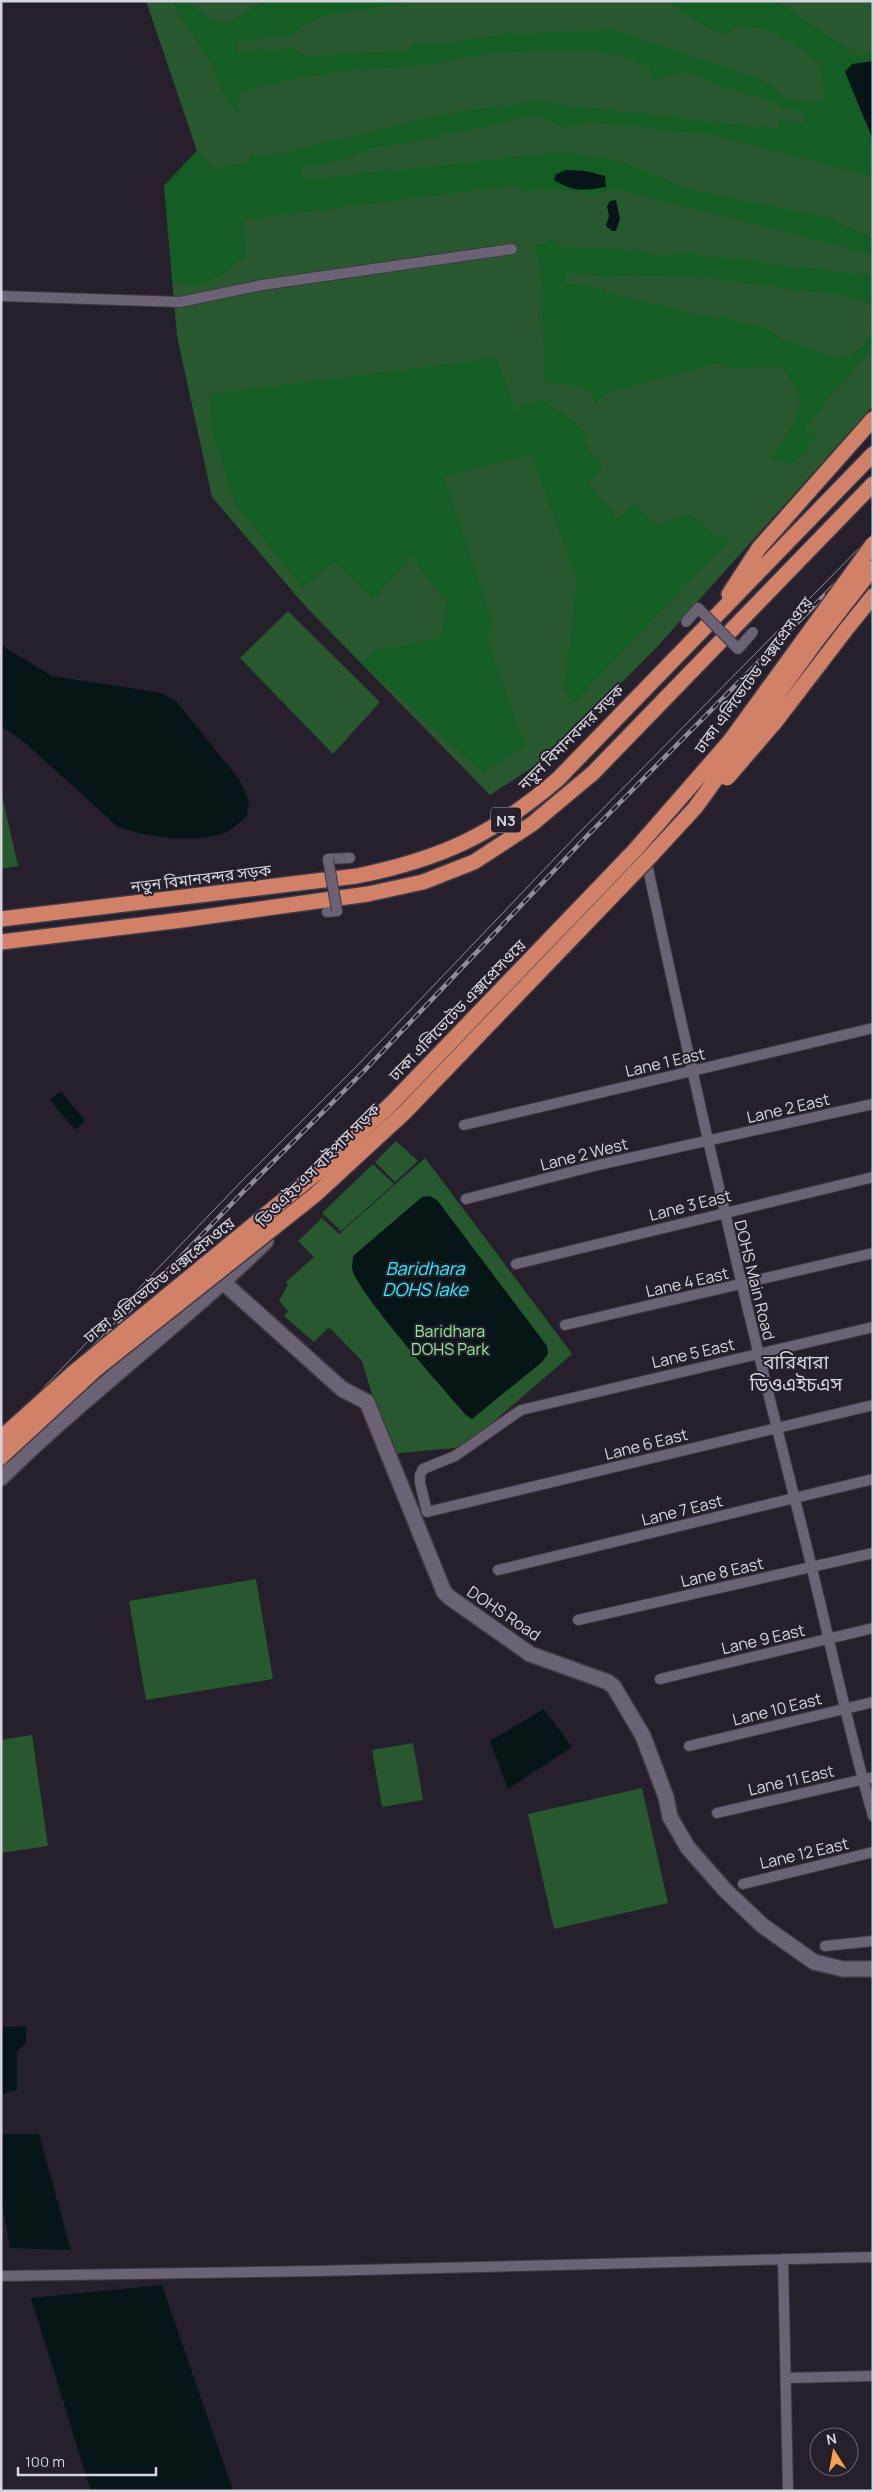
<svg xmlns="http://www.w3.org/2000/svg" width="874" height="2492" viewBox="0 0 874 2492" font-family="Manrope,'Noto Sans Bengali',sans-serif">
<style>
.green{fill:#27582e}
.forest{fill:#145d24}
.water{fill:#061617}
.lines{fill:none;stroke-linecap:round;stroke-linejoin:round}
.street-casing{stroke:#3f3a45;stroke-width:12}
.secondary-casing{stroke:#3f3a45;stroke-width:18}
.highway-casing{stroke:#3f3a45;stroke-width:18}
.street{stroke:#6b6374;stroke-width:10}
.secondary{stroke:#6b6374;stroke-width:15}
.highway{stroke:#d18168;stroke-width:15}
.tram{stroke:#918c97;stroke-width:1}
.rail-casing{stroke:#918c97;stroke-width:4.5}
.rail{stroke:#26202d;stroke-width:2.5;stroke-dasharray:8;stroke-linecap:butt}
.street-bridge-casing{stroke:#3f3a45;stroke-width:12;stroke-linecap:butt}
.highway-bridge-casing{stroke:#3f3a45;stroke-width:18;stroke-linecap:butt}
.street-bridge{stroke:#6b6374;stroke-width:10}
.highway-bridge{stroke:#d18168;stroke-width:15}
.labels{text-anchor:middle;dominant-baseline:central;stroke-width:4;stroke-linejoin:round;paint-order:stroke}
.shield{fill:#26202d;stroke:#a39ea8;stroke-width:1}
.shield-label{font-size:15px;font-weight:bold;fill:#d8d4dd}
.street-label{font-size:16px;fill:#d8d4dd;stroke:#26202d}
.park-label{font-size:16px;fill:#8eeb98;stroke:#26202d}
.water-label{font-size:18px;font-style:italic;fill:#26f1fc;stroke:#26202d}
.quarter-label{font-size:19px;fill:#d8d4dd;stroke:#26202d}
</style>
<rect width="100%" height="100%" fill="#26202d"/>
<!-- green -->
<path class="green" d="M146 1H873V406L657 647 547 758 490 795 306 607 212 497 177 336 164 186 197 151Z
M288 611 380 702 333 754 240 658Z
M1 791 18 866 1 869Z
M396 1141 418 1161 395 1182 375 1162Z
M425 1158 572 1354 464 1447 390 1454 362 1361 331 1329 328 1328 314 1342 284 1316 288 1311 279 1301 288 1285 286 1282 314 1257 298 1241 322 1218 339 1234Z
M373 1164 394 1184 341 1231 322 1213Z
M256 1579 273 1679 146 1700 129 1601Z
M32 1735 48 1846 1 1853V1740Z
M413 1743 423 1800 382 1807 372 1750Z
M642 1788 668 1903 554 1929 528 1814Z"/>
<!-- forest -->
<path class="forest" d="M172 1H188C198 15 211 20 227 24L264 2 416 1 324 16 302 26 291 36 236 42 238 52 293 48 302 55 310 56 411 50 415 44 443 43 509 34 613 30 763 80 785 98 814 103 824 100V87L819 63 801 48 764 29 738 25 726 34 706 27 672 5V1H777L804 21 848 49 855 57 873 52V61H865L854 95 873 140V176L712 135 591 122 565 128 547 119 526 117 412 142 366 149 348 159 303 167V179C339 179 374 169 410 169L565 151 580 156 618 160 693 191 827 217 873 239V254L630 192 610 190 593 194 548 188 527 191 517 185 243 220 247 254 223 274 196 286 173 282 164 186 197 151 214 169 249 162 251 155 265 156 288 152 460 111 536 102 777 129 779 120 804 123V113L781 107 773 101 740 92 684 71 653 80 649 67C633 60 615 53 598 51 557 47 510 51 469 57 456 59 444 63 431 64 367 70 302 72 240 93L238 115 220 86 210 62Z
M551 239 561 247 631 249 659 256 685 253 873 276V307L865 301 847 296 706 278 634 275 605 277 567 272 565 283 605 289 606 293 720 320 721 316 747 325H762L780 339 838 358 852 354 863 347 873 329V346L849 376 836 388 805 428 818 436 792 464 773 458C795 421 816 405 781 367L730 368 717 363 637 384 606 394 596 403 587 387 545 382 542 284 535 245 547 243Z
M496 358 517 413 522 403 543 400 549 406 574 422 586 435 582 442 602 466 588 482 617 519 635 504 654 526 690 514 716 537H731L574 702 564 690 577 579 531 454 444 476 492 619 487 636 520 734 527 744 484 773 361 663 375 651 440 638 447 600 411 557 373 599 335 561 302 587 233 500 211 426 210 394Z"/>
<!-- water -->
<path class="water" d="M873 61V140L845 72 852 64Z
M566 170 586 171 605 176 606 187C583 191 573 192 554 180L556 174Z
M616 200 620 219 616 231H612L606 226 609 216 607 206 610 201Z
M1 645 52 676 162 693 176 701 239 779 249 801 247 816C239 823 231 831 221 834 189 844 149 837 118 827L24 742 1 726Z
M61 1091 85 1121 75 1130 50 1100Z
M430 1196 437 1200 547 1346 548 1354 542 1362 472 1419 466 1415C447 1393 354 1289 352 1268 352 1264 353 1260 353 1256L422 1197Z
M544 1709 572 1747 508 1789 490 1741Z
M26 2026V2043L17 2052V2090L1 2094V2027Z
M1 2134H39L71 2250 10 2248 1 2198Z
M162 2285 233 2491H91L31 2298Z"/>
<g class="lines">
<defs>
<path id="street" d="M1 296 180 302 262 285 512 249
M328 859 350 858
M647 864C692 1076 741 1287 794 1496 822 1603 843 1711 873 1816
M327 912 337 911
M464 1125 873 1028
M466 1199 598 1165 873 1104
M516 1264 873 1177
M565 1325 873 1253
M873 1327 521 1410 455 1456 423 1469 420 1475V1483L427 1512 873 1405
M498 1570 873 1479
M578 1620 873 1553
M660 1679 873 1628
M689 1746 873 1702
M717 1813 873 1777
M743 1884 873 1852
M825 1946 873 1941
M783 2259 788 2491
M1 2276 317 2271 873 2257
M786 2378 873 2376"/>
<path id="secondary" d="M224 1283 342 1389 367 1402 444 1592 449 1597 530 1654 608 1682 614 1687 643 1736 666 1797 670 1817 688 1848 726 1891 763 1926 814 1962 843 1969H873
M1 1478C85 1395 182 1324 266 1241"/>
<path id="highway" d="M729 594 759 548 873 419
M848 627 873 596
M1 919 357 876C441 859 493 835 558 779L873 454
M1 942 182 920 368 894 423 882 474 862 532 824 593 773 873 484"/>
</defs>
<!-- street casing -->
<use href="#street" class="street-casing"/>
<!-- secondary casing -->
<use href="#secondary" class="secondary-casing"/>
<!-- highway casing -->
<use href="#highway" class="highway-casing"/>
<!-- street -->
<use href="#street" class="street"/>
<!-- secondary -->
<use href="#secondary" class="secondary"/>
<!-- highway -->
<use href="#highway" class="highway"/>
<!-- tram -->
<path class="tram" d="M1 1432 237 1186 358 1065 578 834 873 534"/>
<defs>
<path id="rail" d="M1 1444 243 1192 364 1071 586 837 873 546"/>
</defs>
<!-- rail casing -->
<use href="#rail" class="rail-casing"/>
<!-- rail -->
<use href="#rail" class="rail"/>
<defs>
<path id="street-bridge" d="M686 622 698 608 738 649 753 632
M328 859 337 911"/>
<path id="highway-bridge" d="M727 778 776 721 848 627
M1 1438 73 1373 325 1166 392 1103 635 850 730 741 873 544
M1 1457 95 1370 315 1195 404 1113 646 861 695 808 814 644 873 568"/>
</defs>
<!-- street-bridge casing -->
<use href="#street-bridge" class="street-bridge-casing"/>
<!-- highway-bridge casing -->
<use href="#highway-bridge" class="highway-bridge-casing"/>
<!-- street-bridge -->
<use href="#street-bridge" class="street-bridge"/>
<!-- highway-bridge -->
<use href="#highway-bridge" class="highway-bridge"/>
</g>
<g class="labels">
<!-- shield labels -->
<rect class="shield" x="491" y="807.5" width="30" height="25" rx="4"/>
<g class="shield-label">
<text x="506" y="820">N3</text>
</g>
<!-- street labels -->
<g class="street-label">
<text transform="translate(753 675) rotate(-54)">ঢাকা এলিভেটেড এক্সপ্রেসওয়ে</text>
<text transform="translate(571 737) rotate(-45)">নতুন বিমানবন্দর সড়ক</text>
<text transform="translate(201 878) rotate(-7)">নতুন বিমানবন্দর সড়ক</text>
<text transform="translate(457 1010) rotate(-46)">ঢাকা এলিভেটেড এক্সপ্রেসওয়ে</text>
<text transform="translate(665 1062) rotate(-13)">Lane 1 East</text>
<text transform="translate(788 1108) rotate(-13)">Lane 2 East</text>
<text transform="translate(584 1154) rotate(-14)">Lane 2 West</text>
<text transform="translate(318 1165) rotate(-45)">ডিওএইচএস বাইপাস সড়ক</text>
<text transform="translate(690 1205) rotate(-14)">Lane 3 East</text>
<text transform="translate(159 1280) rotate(-39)">ঢাকা এলিভেটেড এক্সপ্রেসওয়ে</text>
<text transform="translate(755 1280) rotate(76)">DOHS Main Road</text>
<text transform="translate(687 1282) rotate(-13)">Lane 4 East</text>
<text transform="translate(693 1353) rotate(-13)">Lane 5 East</text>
<text transform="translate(646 1444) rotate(-14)">Lane 6 East</text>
<text transform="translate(682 1510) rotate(-14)">Lane 7 East</text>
<text transform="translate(722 1572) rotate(-13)">Lane 8 East</text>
<text transform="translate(504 1613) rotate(34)">DOHS Road</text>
<text transform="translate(763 1639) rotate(-13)">Lane 9 East</text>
<text transform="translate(777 1709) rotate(-14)">Lane 10 East</text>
<text transform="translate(791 1780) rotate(-13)">Lane 11 East</text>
<text transform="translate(804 1853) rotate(-13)">Lane 12 East</text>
</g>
<!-- park labels -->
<g class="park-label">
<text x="450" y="1331">Baridhara<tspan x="450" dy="18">DOHS Park</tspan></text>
</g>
<!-- water labels -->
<g class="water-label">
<text x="425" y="1268">Baridhara<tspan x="425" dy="21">DOHS lake</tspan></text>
</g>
<!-- quarter labels -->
<g class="quarter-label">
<text x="796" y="1362">বারিধারা<tspan x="796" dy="22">ডিওএইচএস</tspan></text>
</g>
</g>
<!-- border -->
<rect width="874" height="2492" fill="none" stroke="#d8d4dd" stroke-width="5"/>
<!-- north arrow -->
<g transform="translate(834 2452) rotate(349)"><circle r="24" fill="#26202d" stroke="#6d6873"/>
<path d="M0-4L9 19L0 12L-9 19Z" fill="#f8a04b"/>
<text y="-8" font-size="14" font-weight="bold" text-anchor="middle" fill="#d8d4dd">N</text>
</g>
<!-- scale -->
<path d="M18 2467v8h138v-8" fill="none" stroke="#d8d4dd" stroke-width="2.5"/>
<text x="25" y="2467" font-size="15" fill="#d8d4dd" stroke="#26202d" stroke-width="4" paint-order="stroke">100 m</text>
</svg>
